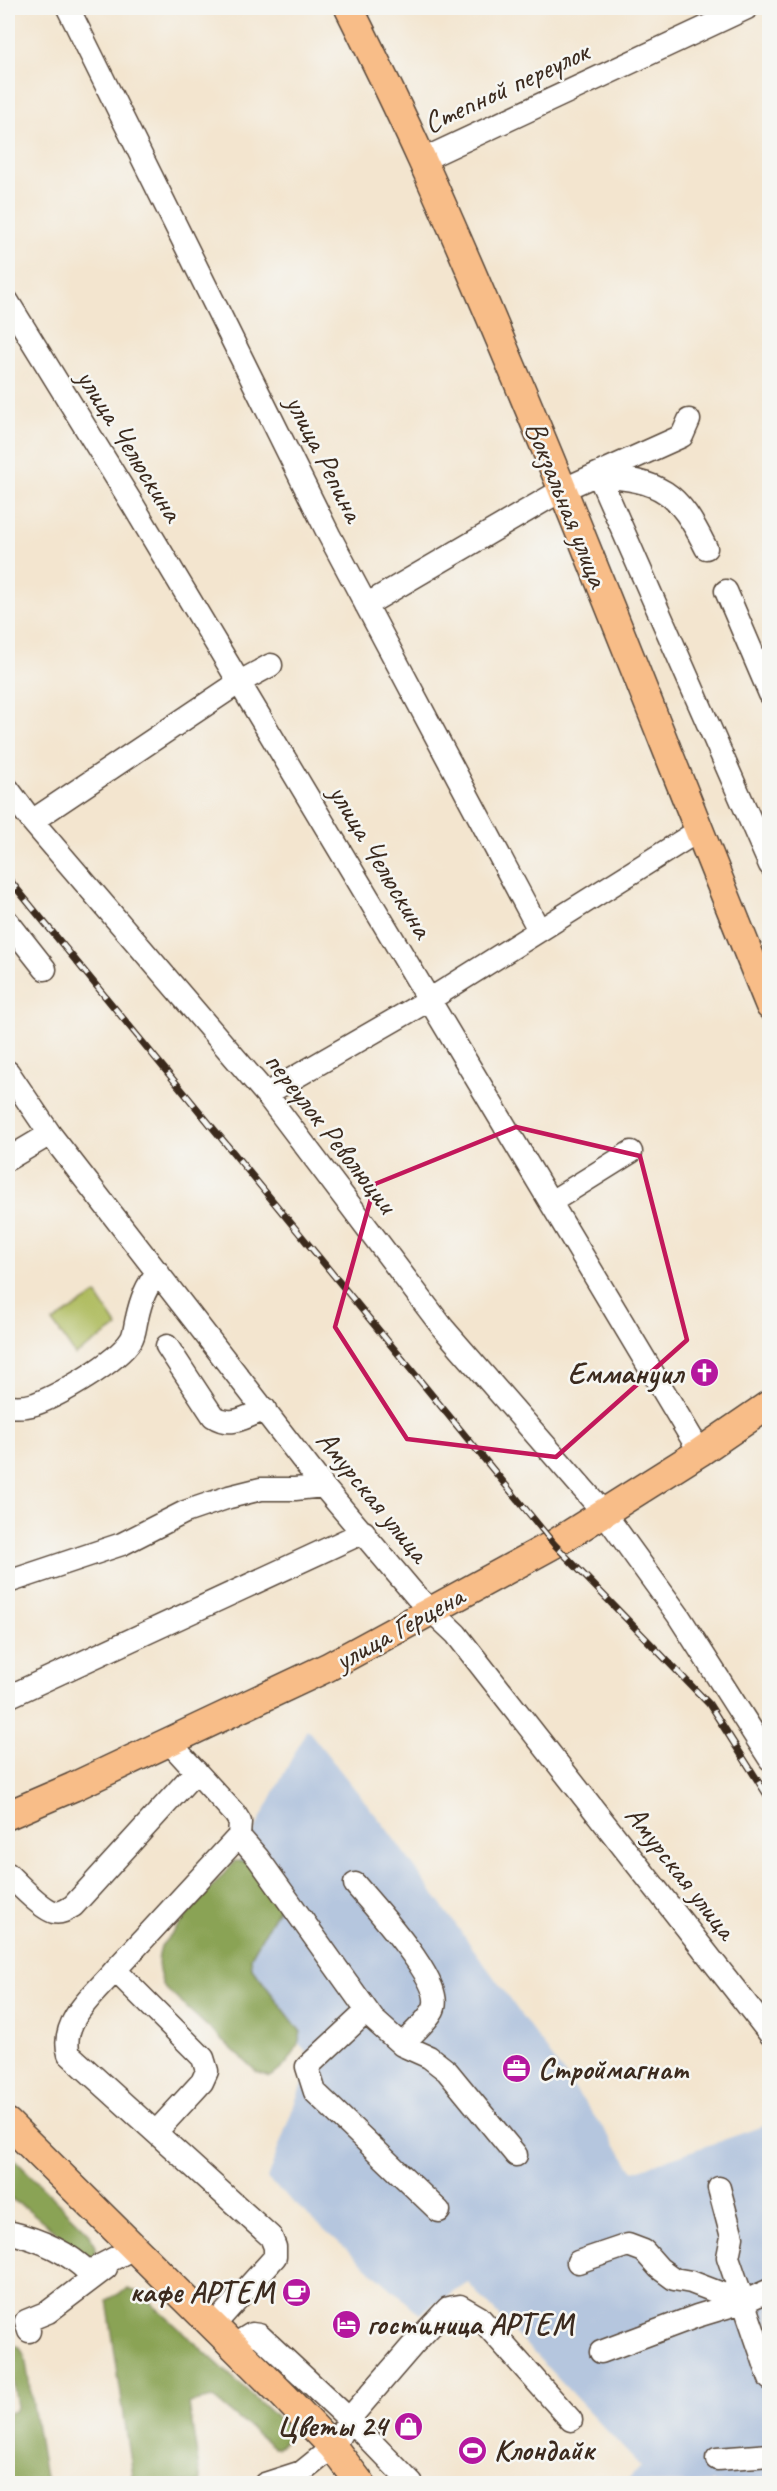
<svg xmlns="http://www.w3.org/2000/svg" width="777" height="2491" viewBox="0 0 777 2491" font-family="Caveat,sans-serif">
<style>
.industrial{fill:#b5c6de}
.green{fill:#aebb5d;stroke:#74723e;stroke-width:1.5}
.forest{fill:#8aa354;stroke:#626639;stroke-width:1.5}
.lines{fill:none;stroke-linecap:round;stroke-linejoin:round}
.minor-casing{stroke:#574639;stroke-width:25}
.major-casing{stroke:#574639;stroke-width:31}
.minor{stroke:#fff;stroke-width:22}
.major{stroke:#f8bd88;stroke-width:28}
.rail-casing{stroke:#3b2a1e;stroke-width:7}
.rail{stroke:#f6f6f2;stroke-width:4.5;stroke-dasharray:14;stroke-linecap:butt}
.marked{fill:none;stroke:#c2185b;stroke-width:4.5;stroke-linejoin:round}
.labels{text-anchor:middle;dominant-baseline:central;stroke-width:5;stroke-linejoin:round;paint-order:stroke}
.street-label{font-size:30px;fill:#3b2a1e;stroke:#f6f6f2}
.poi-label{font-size:30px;font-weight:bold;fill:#3b2a1e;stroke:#f6f6f2;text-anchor:end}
</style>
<rect width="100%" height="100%" fill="#f6f6f2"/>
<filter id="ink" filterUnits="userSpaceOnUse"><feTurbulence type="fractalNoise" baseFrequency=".0167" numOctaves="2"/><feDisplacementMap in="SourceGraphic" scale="12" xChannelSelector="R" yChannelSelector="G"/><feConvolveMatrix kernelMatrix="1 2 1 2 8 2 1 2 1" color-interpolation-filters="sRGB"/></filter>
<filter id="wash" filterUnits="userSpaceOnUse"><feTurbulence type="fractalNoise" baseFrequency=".008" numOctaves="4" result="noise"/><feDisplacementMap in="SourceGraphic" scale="24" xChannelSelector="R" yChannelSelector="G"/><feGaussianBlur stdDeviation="1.35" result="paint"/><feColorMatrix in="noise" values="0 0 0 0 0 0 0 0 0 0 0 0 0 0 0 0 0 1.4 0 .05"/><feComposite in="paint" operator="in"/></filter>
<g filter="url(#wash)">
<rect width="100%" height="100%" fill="#f3e5cf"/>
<!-- industrial -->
<path class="industrial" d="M307 1729 386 1828 634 2171 769 2124V2483H624L641 2467 468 2283 420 2314 267 2179 311 2059 208 1920Z"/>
<!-- green -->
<path class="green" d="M96 1294 118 1327 75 1355 53 1322Z"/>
<!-- forest -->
<path class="forest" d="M235 1861H247L278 1898 279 1907 251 1957 252 1968 301 2032C298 2051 286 2069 269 2077L257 2072 164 1987C158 1972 156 1961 161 1946Z
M8 2153 90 2234 95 2247V2256L88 2259 29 2210 8 2197Z
M128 2289 140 2293 286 2426C289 2437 287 2447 273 2447L213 2398 189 2403 201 2483H134L107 2300Z
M14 2345 20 2347 25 2357 46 2483H8V2413L15 2411 17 2407 8 2348Z"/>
</g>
<g filter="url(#ink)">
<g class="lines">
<defs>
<path id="minor" d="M68 8 329 535 539 930
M422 160 747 8
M8 302 133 505 700 1452
M706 548C678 491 661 481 599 476L770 865
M726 591 770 694
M366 605 562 490 682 436 689 420
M8 789 32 821 266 1094 443 1328 605 1514 678 1615 770 1759
M32 821 238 683 271 665
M8 922 45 969
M8 1072 50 1134 323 1486 416 1596 456 1634 770 2034
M266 1094 429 1000 698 831
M8 1159 50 1134
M551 1202 631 1152
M167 1346 213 1416C231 1428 246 1417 265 1409
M8 1406C17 1407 26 1407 35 1404 60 1395 117 1362 131 1340 135 1334 135 1325 137 1318 141 1300 146 1286 158 1272
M8 1582 122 1544 185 1512 229 1497 261 1489H295L323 1486
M8 1697 364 1532
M239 1836 258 1858 373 2019 402 2045 429 2057 447 2071 516 2155
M8 1874C17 1883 42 1909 54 1912 61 1914 68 1909 73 1906L196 1771
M355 1884C373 1906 447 1984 433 2010 426 2023 411 2034 402 2045
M115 1970C96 1993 59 2021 69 2054L271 2237 275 2247V2257L214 2325
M367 2011 307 2067 315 2092 439 2211
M156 2132 202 2082 207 2071 203 2058 115 1970 239 1836 240 1822 235 1814 169 1742
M719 2188 732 2237 728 2257 770 2379
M8 2232C38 2239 66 2250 88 2272L134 2248
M578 2262 628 2245 644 2251 659 2268 674 2279 691 2282 743 2302
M29 2331 26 2321 48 2312 106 2268
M234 2345 252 2334 259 2335 349 2419 412 2484
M601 2352 697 2316 743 2302 770 2290
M717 2459 770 2455
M265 2484 302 2472 333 2447 349 2419 412 2346 448 2308 460 2306 479 2317 571 2420"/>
<path id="major" d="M349 8C374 58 399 109 422 160 547 438 655 724 770 1006
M8 1815 73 1787 328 1667 554 1544 700 1452 770 1404
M8 2123 284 2396 333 2447 361 2484"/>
</defs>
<!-- minor casing -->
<use href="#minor" class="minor-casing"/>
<!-- major casing -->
<use href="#major" class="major-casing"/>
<!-- minor -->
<use href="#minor" class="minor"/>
<!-- major -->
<use href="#major" class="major"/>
<defs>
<path id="rail" d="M8 878 554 1544 709 1704 770 1800"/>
</defs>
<!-- rail casing -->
<use href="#rail" class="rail-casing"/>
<!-- rail -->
<use href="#rail" class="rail"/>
</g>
</g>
<!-- marked area -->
<path class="marked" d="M516 1127 640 1156 687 1340 556 1457 407 1439 335 1327 375 1184Z"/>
<!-- icons -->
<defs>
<symbol id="church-disc" viewBox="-11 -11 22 22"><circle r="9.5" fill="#b5179e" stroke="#f6f6f2"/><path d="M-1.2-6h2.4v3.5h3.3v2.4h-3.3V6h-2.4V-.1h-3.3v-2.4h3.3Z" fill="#fff"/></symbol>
<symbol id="office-disc" viewBox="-11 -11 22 22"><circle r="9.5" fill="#b5179e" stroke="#f6f6f2"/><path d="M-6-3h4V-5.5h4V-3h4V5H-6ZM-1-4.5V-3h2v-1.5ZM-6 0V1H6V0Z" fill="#fff"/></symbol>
<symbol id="cafe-disc" viewBox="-11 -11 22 22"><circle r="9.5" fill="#b5179e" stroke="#f6f6f2"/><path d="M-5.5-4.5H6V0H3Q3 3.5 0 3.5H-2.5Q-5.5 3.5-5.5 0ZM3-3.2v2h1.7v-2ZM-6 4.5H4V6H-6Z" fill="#fff"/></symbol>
<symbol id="hotel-disc" viewBox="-11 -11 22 22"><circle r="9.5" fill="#b5179e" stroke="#f6f6f2"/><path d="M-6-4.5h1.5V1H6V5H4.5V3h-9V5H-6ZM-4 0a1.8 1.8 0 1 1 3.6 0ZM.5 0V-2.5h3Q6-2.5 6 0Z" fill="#fff"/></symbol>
<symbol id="shop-disc" viewBox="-11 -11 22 22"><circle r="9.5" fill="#b5179e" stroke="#f6f6f2"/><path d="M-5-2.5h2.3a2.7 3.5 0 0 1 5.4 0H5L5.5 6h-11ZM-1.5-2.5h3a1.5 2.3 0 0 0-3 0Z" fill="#fff"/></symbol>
<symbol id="stadium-disc" viewBox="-11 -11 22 22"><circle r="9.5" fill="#b5179e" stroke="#f6f6f2"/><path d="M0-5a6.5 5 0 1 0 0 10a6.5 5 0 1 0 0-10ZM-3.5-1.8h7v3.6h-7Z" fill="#fff"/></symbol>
</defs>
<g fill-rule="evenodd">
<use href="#church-disc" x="688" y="1356" width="33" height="33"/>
<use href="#office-disc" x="500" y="2052" width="33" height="33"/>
<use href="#cafe-disc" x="280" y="2276" width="33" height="33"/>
<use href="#hotel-disc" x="330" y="2308" width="33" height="33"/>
<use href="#shop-disc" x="392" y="2410" width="33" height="33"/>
<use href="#stadium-disc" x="456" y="2434" width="33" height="33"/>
</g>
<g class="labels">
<!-- street labels -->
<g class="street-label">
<text transform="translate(506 87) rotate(-25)">Степной переулок</text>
<text transform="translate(130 445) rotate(58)">улица Челюскина</text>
<text transform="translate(325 458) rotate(63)">улица Репина</text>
<text transform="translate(567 504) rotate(68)">Вокзальная улица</text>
<text transform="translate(381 861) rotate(59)">улица Челюскина</text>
<text transform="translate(331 1132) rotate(52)">переулок Революции</text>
<text transform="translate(373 1496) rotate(51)">Амурская улица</text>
<text transform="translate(399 1628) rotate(-29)">улица Герцена</text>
<text transform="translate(681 1872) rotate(52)">Амурская улица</text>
</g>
<!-- poi labels -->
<g class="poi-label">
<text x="683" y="1373">Еммануил</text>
<text x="538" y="2069" text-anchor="start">Строймагнат</text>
<text x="275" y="2292">кафе АРТЕМ</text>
<text x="367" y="2324" text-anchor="start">гостиница АРТЕМ</text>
<text x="387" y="2426">Цветы 24</text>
<text x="494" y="2450" text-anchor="start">Клондайк</text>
</g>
</g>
<!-- margin -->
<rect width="777" height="2491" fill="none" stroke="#f6f6f2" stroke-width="30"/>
</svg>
